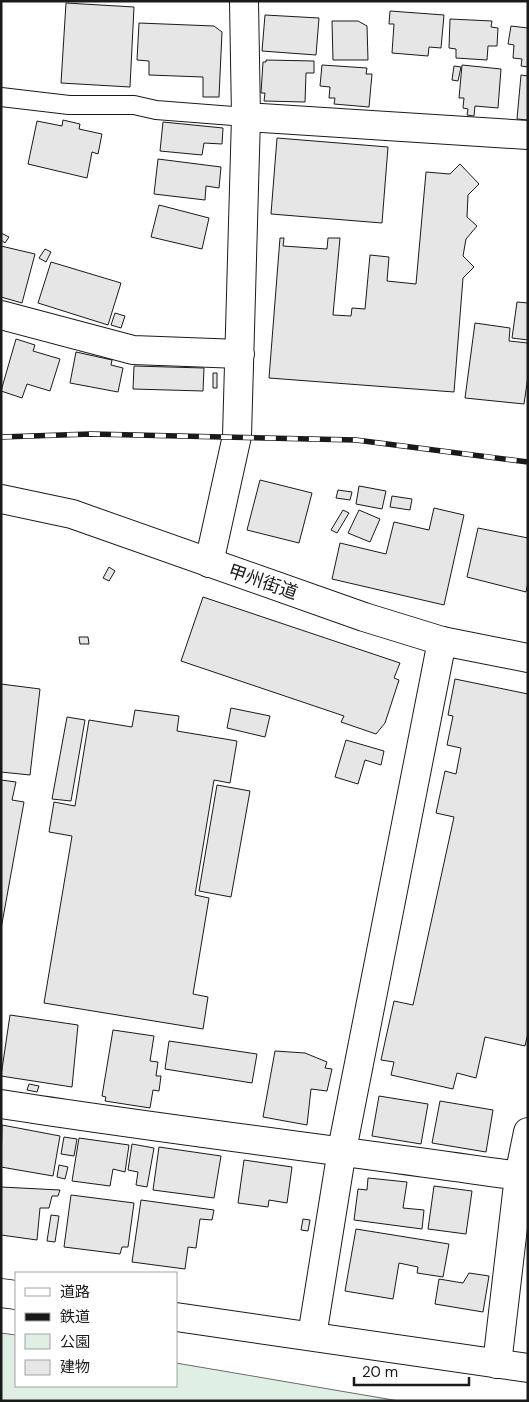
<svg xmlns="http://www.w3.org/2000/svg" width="529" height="1402" viewBox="0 0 529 1402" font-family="'DM Sans','Noto Sans JP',sans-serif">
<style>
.green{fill:#e0efe3;stroke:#6a6a6a}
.building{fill:#e6e6e6;stroke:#1a1a1a}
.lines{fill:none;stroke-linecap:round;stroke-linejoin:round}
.service-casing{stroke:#1a1a1a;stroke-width:20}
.minor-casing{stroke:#1a1a1a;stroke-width:30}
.tertiary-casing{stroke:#1a1a1a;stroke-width:30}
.trunk-casing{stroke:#1a1a1a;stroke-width:30}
.service{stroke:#fff;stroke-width:18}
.minor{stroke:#fff;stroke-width:28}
.tertiary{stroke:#fff;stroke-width:28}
.trunk{stroke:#fff;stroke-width:28}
.rail-casing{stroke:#1a1a1a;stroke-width:5.5}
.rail{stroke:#fff;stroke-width:4;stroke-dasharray:11;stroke-linecap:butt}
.labels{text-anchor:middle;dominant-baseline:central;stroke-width:4;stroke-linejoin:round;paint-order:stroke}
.street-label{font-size:18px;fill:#1a1a1a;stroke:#fff}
</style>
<rect width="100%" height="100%" fill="#fff"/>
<!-- green -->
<path class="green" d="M1 1333 16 1335V1386H176V1363L399 1401H1Z"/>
<!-- building -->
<path class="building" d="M66 3 134 7 130 87 61 83Z
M390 11 444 15 441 48 429 47 428 56 392 53 394 24H389Z
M265 15 319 18 316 55 262 51Z
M450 19 492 21 491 27 498 28 497 46H488L487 60 456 58V49L449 48Z
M332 21H358L367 26 368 60H333Z
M139 23 214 26 222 32 219 97H203V77L149 75V61L137 60Z
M511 26 528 28V67L521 66 522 59 513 58 514 45 508 44Z
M266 60 314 61V73H306L305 102 264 101 265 93H261L263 62H266Z
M322 65 367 68 366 74H372L369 107 334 104 335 98H329L330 87 320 86Z
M462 65 501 69 498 108 475 106 474 116 467 115 468 109 463 108 464 98H459Z
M454 66 461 67 458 81 452 80Z
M521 75 528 76V120L517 119Z
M63 120 80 124 79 129 102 134 98 154 92 152 87 178 28 164 37 121 62 126Z
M163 122 223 128 222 144 204 143 202 155 160 151Z
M277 138 388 147 382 223 271 214Z
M158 159 221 167 219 188 206 186 205 200 154 194Z
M460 164 479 184 468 195 467 217 477 226 466 239 463 256 474 267 463 278 454 392 269 378 280 238H284L283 246 327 249 328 238H340L333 315 351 316 352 308 365 309 370 255 389 257 387 281 416 284 426 172 450 174Z
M159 205 209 218 202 249 151 237Z
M1 233 9 237 5 243 1 240Z
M1 246 35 254 22 303 1 297Z
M45 249 51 252 46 262 39 258Z
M51 262 121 283 108 325 38 303Z
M517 302 528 303V340L512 338Z
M115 313 125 316 121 328 111 325Z
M475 323 510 328 509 341 528 343V376L524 404 465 398Z
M16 339 35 345 33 351 60 359 50 391 27 384 22 398 1 391Z
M76 352 112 360 111 365 123 368 118 392 70 383Z
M134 366 204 368 203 391 133 389Z
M213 373H217V388H213Z
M260 480 312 493 299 543 247 530Z
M359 486 386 491 382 509 356 504Z
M338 490 352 492 350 500 336 498Z
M392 496 412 499 410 510 390 507Z
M434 508 464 515 444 605 332 579 340 543 386 554 394 522 429 530Z
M343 510 349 513 337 533 331 530Z
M359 510 380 519 370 542 348 533Z
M478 528 528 538V582L526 592 467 577Z
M109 567 115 571 109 581 103 578Z
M203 597 400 663 394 678 399 680 385 723 376 734 341 722 344 716 181 661Z
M79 637H88L89 644H80Z
M455 679 528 694V1033L525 1046 485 1037 476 1078 457 1073 453 1089 391 1075 394 1062 381 1060 394 1001 413 1005 454 817 436 813 445 771 456 774 461 748 447 745 453 716 448 715Z
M1 684 40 689 30 775 1 772Z
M231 708 270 716 265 737 227 728Z
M135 710 179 716 177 731 237 741 230 783 214 780 195 895 209 898 193 994 208 997 203 1029 44 1003 72 836 49 832 54 802 75 806 89 720 132 727Z
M67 717 85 720 71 801 52 799Z
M346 740 384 751 381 765 365 760 358 784 335 777Z
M1 780 16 782 12 800 24 802 1 929Z
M217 785 250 791 231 897 199 891Z
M10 1015 78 1025 72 1087 1 1076Z
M113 1030 154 1036 150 1061 158 1062 156 1076H161L159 1091 153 1090 150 1108 105 1101 106 1097 102 1096Z
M169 1041 257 1054 252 1083 165 1069Z
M275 1051 305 1053 327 1062 325 1068 332 1069 327 1091 311 1089 307 1125 263 1117Z
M29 1084 39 1086 37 1092 27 1090Z
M379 1096 428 1104 421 1144 372 1136Z
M440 1101 493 1110 486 1152 432 1143Z
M2 1125 60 1136 53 1176 1 1167Z
M64 1137 77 1139 74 1156 61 1154Z
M79 1138 129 1145 125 1172 113 1169 110 1186 72 1181Z
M132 1144 154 1148 147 1187 136 1185 138 1172 128 1170Z
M159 1147 221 1156 214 1198 153 1190Z
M244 1160 292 1167 287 1203 269 1200 268 1207 238 1203Z
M59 1165 68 1167 65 1179 57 1177Z
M368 1178 407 1182 403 1208 424 1210 422 1229 354 1220 358 1189 367 1190Z
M434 1186 472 1191 466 1234 428 1229Z
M1 1187 60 1190 58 1196H52L49 1208H40L37 1240 1 1235Z
M71 1195 134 1203 128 1247H122L120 1254 64 1247Z
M141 1200 214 1210 212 1220 200 1219 196 1248 188 1247 185 1269 132 1262Z
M51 1215 59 1216 55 1242 47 1241Z
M303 1219 310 1220 308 1231 301 1230Z
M356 1229 449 1244 443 1277 417 1273 418 1267 399 1263 393 1299 345 1291Z
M469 1273 489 1276 483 1312 435 1304 439 1279 463 1283Z"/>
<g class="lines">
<defs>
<path id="service" d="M1 97 69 105H134L156 110 246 117"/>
<path id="minor" d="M246 117 528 135
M1 315 133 350 240 354
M209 563 237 436 246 117 244 1
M1 1104C174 1131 347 1151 519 1176
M312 1336 342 1150 442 641
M497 1364 519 1176 528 1132"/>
<path id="tertiary" d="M1 1293 16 1295
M176 1317 528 1368"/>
<path id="trunk" d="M1 499 72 514 364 617 442 641 528 658"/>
</defs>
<!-- service casing -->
<use href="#service" class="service-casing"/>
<!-- minor casing -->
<use href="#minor" class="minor-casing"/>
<!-- tertiary casing -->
<use href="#tertiary" class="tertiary-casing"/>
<!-- trunk casing -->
<use href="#trunk" class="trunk-casing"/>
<!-- service -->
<use href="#service" class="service"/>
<!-- minor -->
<use href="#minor" class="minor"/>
<!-- tertiary -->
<use href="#tertiary" class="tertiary"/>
<!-- trunk -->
<use href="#trunk" class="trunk"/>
<defs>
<path id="rail" d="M1 437 91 434 356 440 528 462"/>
</defs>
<!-- rail casing -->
<use href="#rail" class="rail-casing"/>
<!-- rail -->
<use href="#rail" class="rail"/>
</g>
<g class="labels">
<!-- street labels -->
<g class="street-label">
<text transform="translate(263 582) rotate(19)">甲州街道</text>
</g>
</g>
<!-- border -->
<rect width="529" height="1402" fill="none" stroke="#1a1a1a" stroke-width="5"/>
<!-- legend -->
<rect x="15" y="1272" width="162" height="115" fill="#ffffff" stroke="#a3a3a3"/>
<rect x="25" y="1288" width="25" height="8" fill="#ffffff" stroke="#a3a3a3"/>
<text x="60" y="1297" font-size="15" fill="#1a1a1a">道路</text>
<rect x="25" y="1313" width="25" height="8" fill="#1a1a1a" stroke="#a3a3a3"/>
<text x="60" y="1322" font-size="15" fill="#1a1a1a">鉄道</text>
<rect x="25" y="1334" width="25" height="15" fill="#e0efe3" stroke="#a3a3a3"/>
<text x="60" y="1347" font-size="15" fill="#1a1a1a">公園</text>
<rect x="25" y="1360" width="25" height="15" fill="#e6e6e6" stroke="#a3a3a3"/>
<text x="60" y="1372" font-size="15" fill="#1a1a1a">建物</text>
<!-- scale -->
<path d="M354 1377v8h115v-8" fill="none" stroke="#1a1a1a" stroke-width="2.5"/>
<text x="362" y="1377" font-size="15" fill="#1a1a1a" stroke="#ffffff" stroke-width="4" paint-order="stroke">20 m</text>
</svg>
